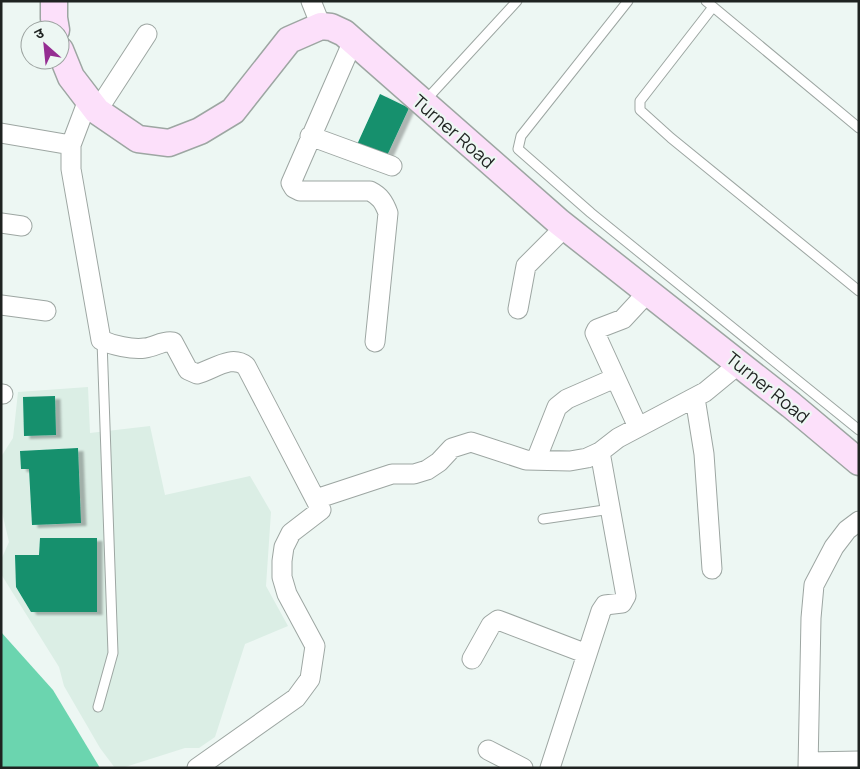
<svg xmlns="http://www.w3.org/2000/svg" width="860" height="769" viewBox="0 0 860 769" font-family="Manrope,'Noto Sans Devanagari',sans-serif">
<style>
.built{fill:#dbeee5}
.water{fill:#6bd5af}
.building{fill:#12906d;filter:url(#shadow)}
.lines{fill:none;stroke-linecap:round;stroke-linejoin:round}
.service-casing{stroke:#9da6a2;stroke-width:11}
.minor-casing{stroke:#9da6a2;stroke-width:21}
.secondary-casing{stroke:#9da6a2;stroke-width:29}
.service{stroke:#fff;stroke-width:9}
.minor{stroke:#fff;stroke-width:19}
.secondary{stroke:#fce0fa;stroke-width:26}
.labels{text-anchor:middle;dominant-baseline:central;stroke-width:4.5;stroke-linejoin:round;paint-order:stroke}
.street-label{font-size:18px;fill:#1f2321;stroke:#edf7f3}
</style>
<defs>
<filter id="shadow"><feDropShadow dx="5.5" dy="3" stdDeviation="1" flood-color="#0004"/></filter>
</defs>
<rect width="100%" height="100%" fill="#edf7f3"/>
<!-- built -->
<path class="built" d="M88 387 90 433 150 426 165 495 250 476 271 512 266 586 288 626 245 644 215 737 199 748H185L122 768H115L100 748 64 686 59 667 1 574V560L9 542 1 508V457L13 438 18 392Z"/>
<!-- water -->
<path class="water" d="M1 632 53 690 100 768H1Z"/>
<!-- building -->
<path class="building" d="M380 94 409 108 384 162 355 149Z
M55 396 56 435 24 436 23 397Z
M78 448 81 523 32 525 29 469H21L20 451Z
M40 538H97V612H31L16 587 15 555H39Z"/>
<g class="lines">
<defs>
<path id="service" d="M628 1 521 136 518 149 591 213 859 430
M706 1 859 128
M713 7 640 101V110L671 138 859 291
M425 101 517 1
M543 519 611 509
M98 707 113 653 102 341"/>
<path id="minor" d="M311 1 321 26
M353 41 291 183 294 188 300 191H370C380 196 384 202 388 213L375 342
M88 100 71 145V169L101 340C112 345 132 350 145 348 155 347 163 340 173 342L188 370 197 374C213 370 231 354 246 366L321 510 291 533 284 547 282 561V577L287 594 315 646 310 679 296 698 197 768
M97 111 147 34
M1 133 71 145
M310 136 392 166
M1 223 22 226
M1 305 46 311
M518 309 526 266 565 227
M1 394H3
M695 398 704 454 712 569
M638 427 595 333 597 329 623 319 648 292
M536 460 557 407 567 399 615 378
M316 499 392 474H414L427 470 439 462 452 448 471 442 526 460 570 461 587 458 600 452 618 438 705 392 739 364
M472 659 491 625 498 620 587 654
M488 750 523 768
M809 762 859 761
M550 768 601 611 605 605 622 603 626 596 600 452
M808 768 811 618 814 585 834 547 847 530 859 521"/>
<path id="secondary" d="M54 1V18L56 30
M60 50 71 77 97 111 138 139 169 143 200 131 233 111 289 40 321 26 331 27 344 33 559 222 791 405 859 462"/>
</defs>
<!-- service casing -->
<use href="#service" class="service-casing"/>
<!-- minor casing -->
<use href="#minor" class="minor-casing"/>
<!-- secondary casing -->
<use href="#secondary" class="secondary-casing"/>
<!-- service -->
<use href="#service" class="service"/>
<!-- minor -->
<use href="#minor" class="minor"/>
<!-- secondary -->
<use href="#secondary" class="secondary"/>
</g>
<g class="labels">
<!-- street labels -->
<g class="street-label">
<text transform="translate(454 131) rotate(41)">Turner Road</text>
<text transform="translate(768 387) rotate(39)">Turner Road</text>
</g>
</g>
<!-- border -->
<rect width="860" height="769" fill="none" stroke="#1f2321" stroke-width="5"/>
<!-- north arrow -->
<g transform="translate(45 45) rotate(333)"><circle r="24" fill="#edf7f3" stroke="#9ba29f"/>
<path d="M0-4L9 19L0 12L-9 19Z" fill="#952e92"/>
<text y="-8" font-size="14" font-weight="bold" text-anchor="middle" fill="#1f2321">उ</text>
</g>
</svg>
